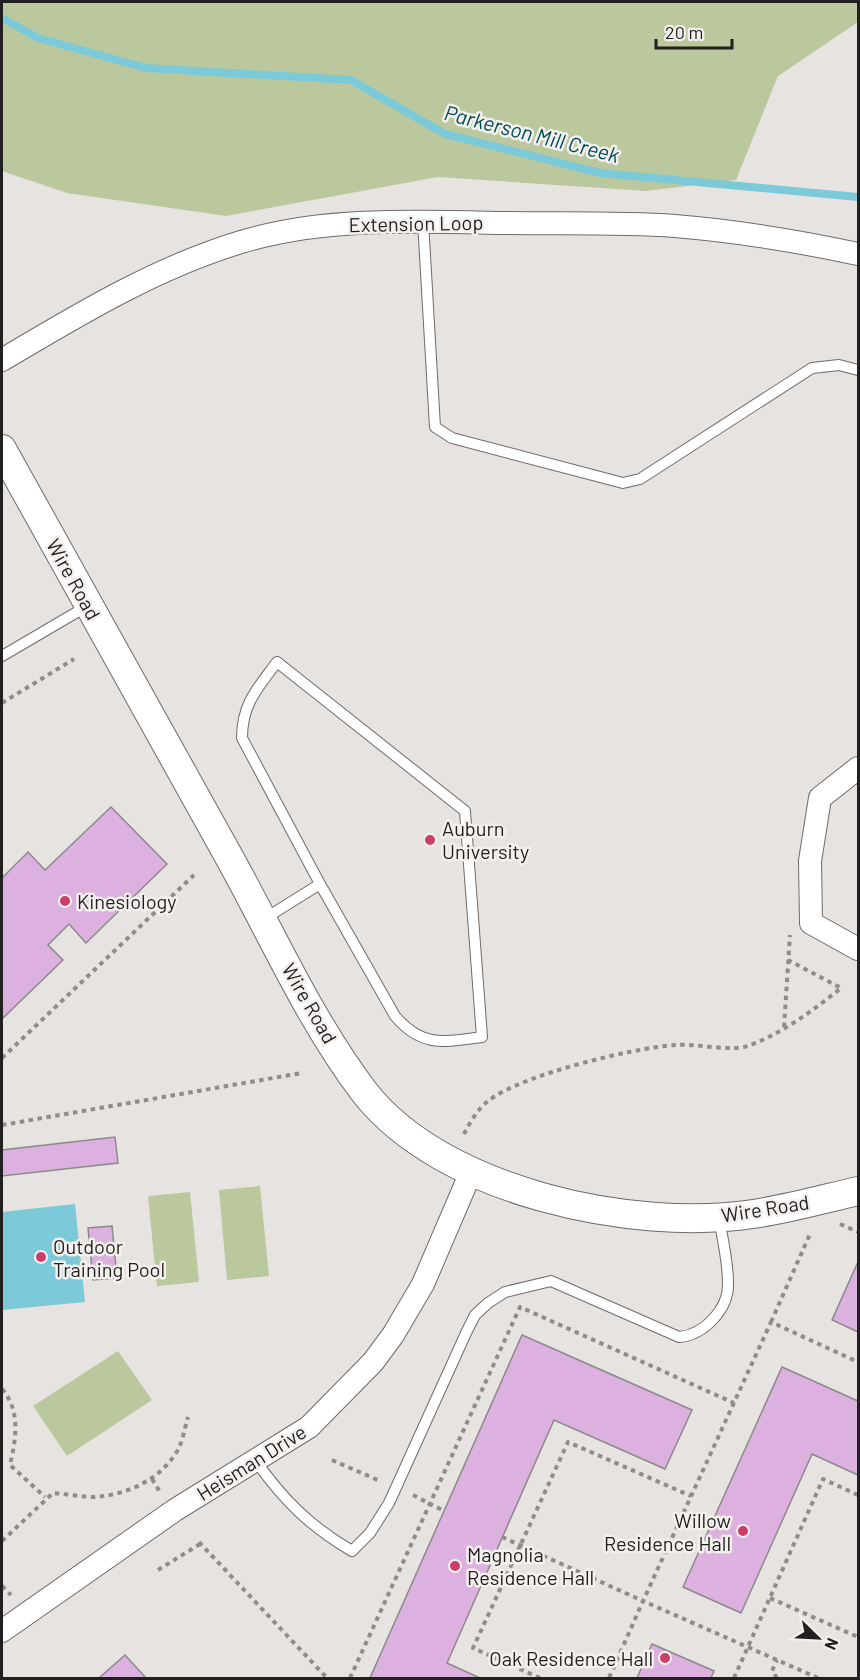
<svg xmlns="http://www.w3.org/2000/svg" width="860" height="1680" viewBox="0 0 860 1680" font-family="Barlow,sans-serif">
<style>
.green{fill:#bbc89d}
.water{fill:#7ccad9}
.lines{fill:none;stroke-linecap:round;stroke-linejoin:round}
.stream{stroke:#7ccad9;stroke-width:8}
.building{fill:#ddb1df;stroke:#8b898b;stroke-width:1.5}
.service-casing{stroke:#6e6b69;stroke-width:12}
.minor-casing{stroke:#6e6b69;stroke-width:24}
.tertiary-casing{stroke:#6e6b69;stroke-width:30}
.path{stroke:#8f8c8b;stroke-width:4;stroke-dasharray:4.5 4.5;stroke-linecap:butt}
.service{stroke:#fff;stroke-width:10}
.minor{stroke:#fff;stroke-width:22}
.tertiary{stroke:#fff;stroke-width:28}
.poi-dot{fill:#cc3e6a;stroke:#f4f0ee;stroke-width:2}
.labels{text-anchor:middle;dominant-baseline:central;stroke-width:5;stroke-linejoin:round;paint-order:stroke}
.street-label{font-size:20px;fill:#211f1f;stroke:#f4f0ee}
.poi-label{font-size:20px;fill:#211f1f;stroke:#f4f0ee;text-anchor:start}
.water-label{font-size:21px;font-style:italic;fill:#014b56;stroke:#f4f0ee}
</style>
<rect width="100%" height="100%" fill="#e6e3e1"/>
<!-- green -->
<path class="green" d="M2 2H858V22L778 76 736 180 646 191 438 177 226 216 67 193 2 171Z
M260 1186 269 1276 227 1280 219 1190Z
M190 1192 199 1282 157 1286 148 1196Z
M118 1351 152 1400 67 1456 33 1406Z"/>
<!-- water -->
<path class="water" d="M75 1204 85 1302 2 1310V1212Z"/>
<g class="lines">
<!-- stream -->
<path class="stream" d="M2 18 38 38 146 68 351 80 445 134 600 173 858 197"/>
</g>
<!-- building -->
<path class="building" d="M111 807 167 864 86 943 69 924 48 945 63 960 2 1019V878L28 852 45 870Z
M115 1137 118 1163 2 1176V1150Z
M112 1226 117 1278 93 1280 88 1228Z
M857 1264H858V1332L832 1320Z
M522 1335 692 1410 665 1469 554 1420 447 1663 480 1678H370Z
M782 1367 858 1401V1475L812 1454 741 1613 683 1587Z
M652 1644 714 1671 711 1678H637Z
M125 1655 146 1678H99Z"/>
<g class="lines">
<defs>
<path id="service" d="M423 221 435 427 452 438 623 483 640 479 812 368 839 365 858 370
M2 656 89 605
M264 919 320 884 395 1016C422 1048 444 1042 482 1037L465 811 277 662C257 689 242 704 242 738L320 884
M256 1461C283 1500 311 1527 352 1551L370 1533 389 1503 466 1333 475 1315 488 1303 505 1292 551 1281 679 1337C704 1335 729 1309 728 1283 728 1262 723 1240 719 1219"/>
<path id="minor" d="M2 360C78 315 155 268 241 242 323 217 417 221 502 223 559 224 618 222 675 226 737 231 797 241 858 254
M858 768 820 798 810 861 811 923 858 949
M2 1631 175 1510 309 1427 373 1362 393 1335 423 1284 471 1172"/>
<path id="tertiary" d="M2 449C77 584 153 720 228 855 272 934 310 1021 365 1093 443 1192 633 1232 753 1214 788 1209 823 1199 858 1191"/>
</defs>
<!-- service casing -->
<use href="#service" class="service-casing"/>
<!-- minor casing -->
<use href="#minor" class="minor-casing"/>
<!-- tertiary casing -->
<use href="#tertiary" class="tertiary-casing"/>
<!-- path -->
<path class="path" d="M2 703 74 659
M784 1027 790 935
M2 1058 194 875
M2 1125 302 1073
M464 1134C470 1122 478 1109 488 1101 521 1075 632 1048 675 1045 696 1043 729 1052 748 1046 781 1034 814 1010 841 988L788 960
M840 1224 858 1232
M771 1322 810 1234
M2 1389C21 1411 16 1439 10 1465L45 1497
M332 1460 380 1481
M152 1479 160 1492
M413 1495 444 1511
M502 1537 643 1601 609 1678
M2 1541 53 1493C66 1494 81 1497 94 1497 128 1495 162 1479 179 1448 183 1439 185 1427 188 1417
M199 1542 327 1678
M158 1570 200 1544
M2 1586 11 1595
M770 1598 858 1637
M350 1678 520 1307 734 1403
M540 1678 473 1648 568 1442 691 1496
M734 1678 823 1479 858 1495
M777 1678 772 1671 777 1660
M818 1678 643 1601 771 1322 858 1362"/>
<!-- service -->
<use href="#service" class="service"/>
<!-- minor -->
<use href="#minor" class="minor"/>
<!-- tertiary -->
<use href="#tertiary" class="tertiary"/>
</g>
<!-- markers -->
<g class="poi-dot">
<circle cx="430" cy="840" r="6"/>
<circle cx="65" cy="901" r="6"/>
<circle cx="41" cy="1257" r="6"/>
<circle cx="743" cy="1531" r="6"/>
<circle cx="455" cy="1566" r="6"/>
<circle cx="665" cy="1658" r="6"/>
</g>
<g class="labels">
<!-- street labels -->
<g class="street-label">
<text transform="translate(416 223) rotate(-1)">Extension Loop</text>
<text transform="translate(74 579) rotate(61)">Wire Road</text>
<text transform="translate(310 1003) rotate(60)">Wire Road</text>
<text transform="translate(765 1208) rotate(-9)">Wire Road</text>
<text transform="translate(251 1462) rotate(-32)">Heisman Drive</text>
</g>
<!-- poi labels -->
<g class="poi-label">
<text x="442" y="828">Auburn<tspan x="442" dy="23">University</tspan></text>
<text x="77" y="901">Kinesiology</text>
<text x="53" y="1246">Outdoor<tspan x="53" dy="23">Training Pool</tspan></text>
<text x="731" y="1520" text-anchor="end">Willow<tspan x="731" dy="23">Residence Hall</tspan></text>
<text x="467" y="1554">Magnolia<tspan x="467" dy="23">Residence Hall</tspan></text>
<text x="653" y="1658" text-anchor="end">Oak Residence Hall</text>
</g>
<!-- water labels -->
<g class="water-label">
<text transform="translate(532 133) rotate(14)">Parkerson Mill Creek</text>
</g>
</g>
<!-- border -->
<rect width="860" height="1680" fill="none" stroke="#211f1f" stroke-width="6"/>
<!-- north arrow -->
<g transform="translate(818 1638) rotate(114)" stroke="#f4f0ee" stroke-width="4.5" paint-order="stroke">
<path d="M0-4.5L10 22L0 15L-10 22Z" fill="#211f1f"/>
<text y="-9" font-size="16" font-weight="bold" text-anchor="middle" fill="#211f1f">N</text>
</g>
<!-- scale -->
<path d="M656 39v9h76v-9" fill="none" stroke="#211f1f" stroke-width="3"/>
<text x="665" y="39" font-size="18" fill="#211f1f" stroke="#f4f0ee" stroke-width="4.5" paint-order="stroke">20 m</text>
</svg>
